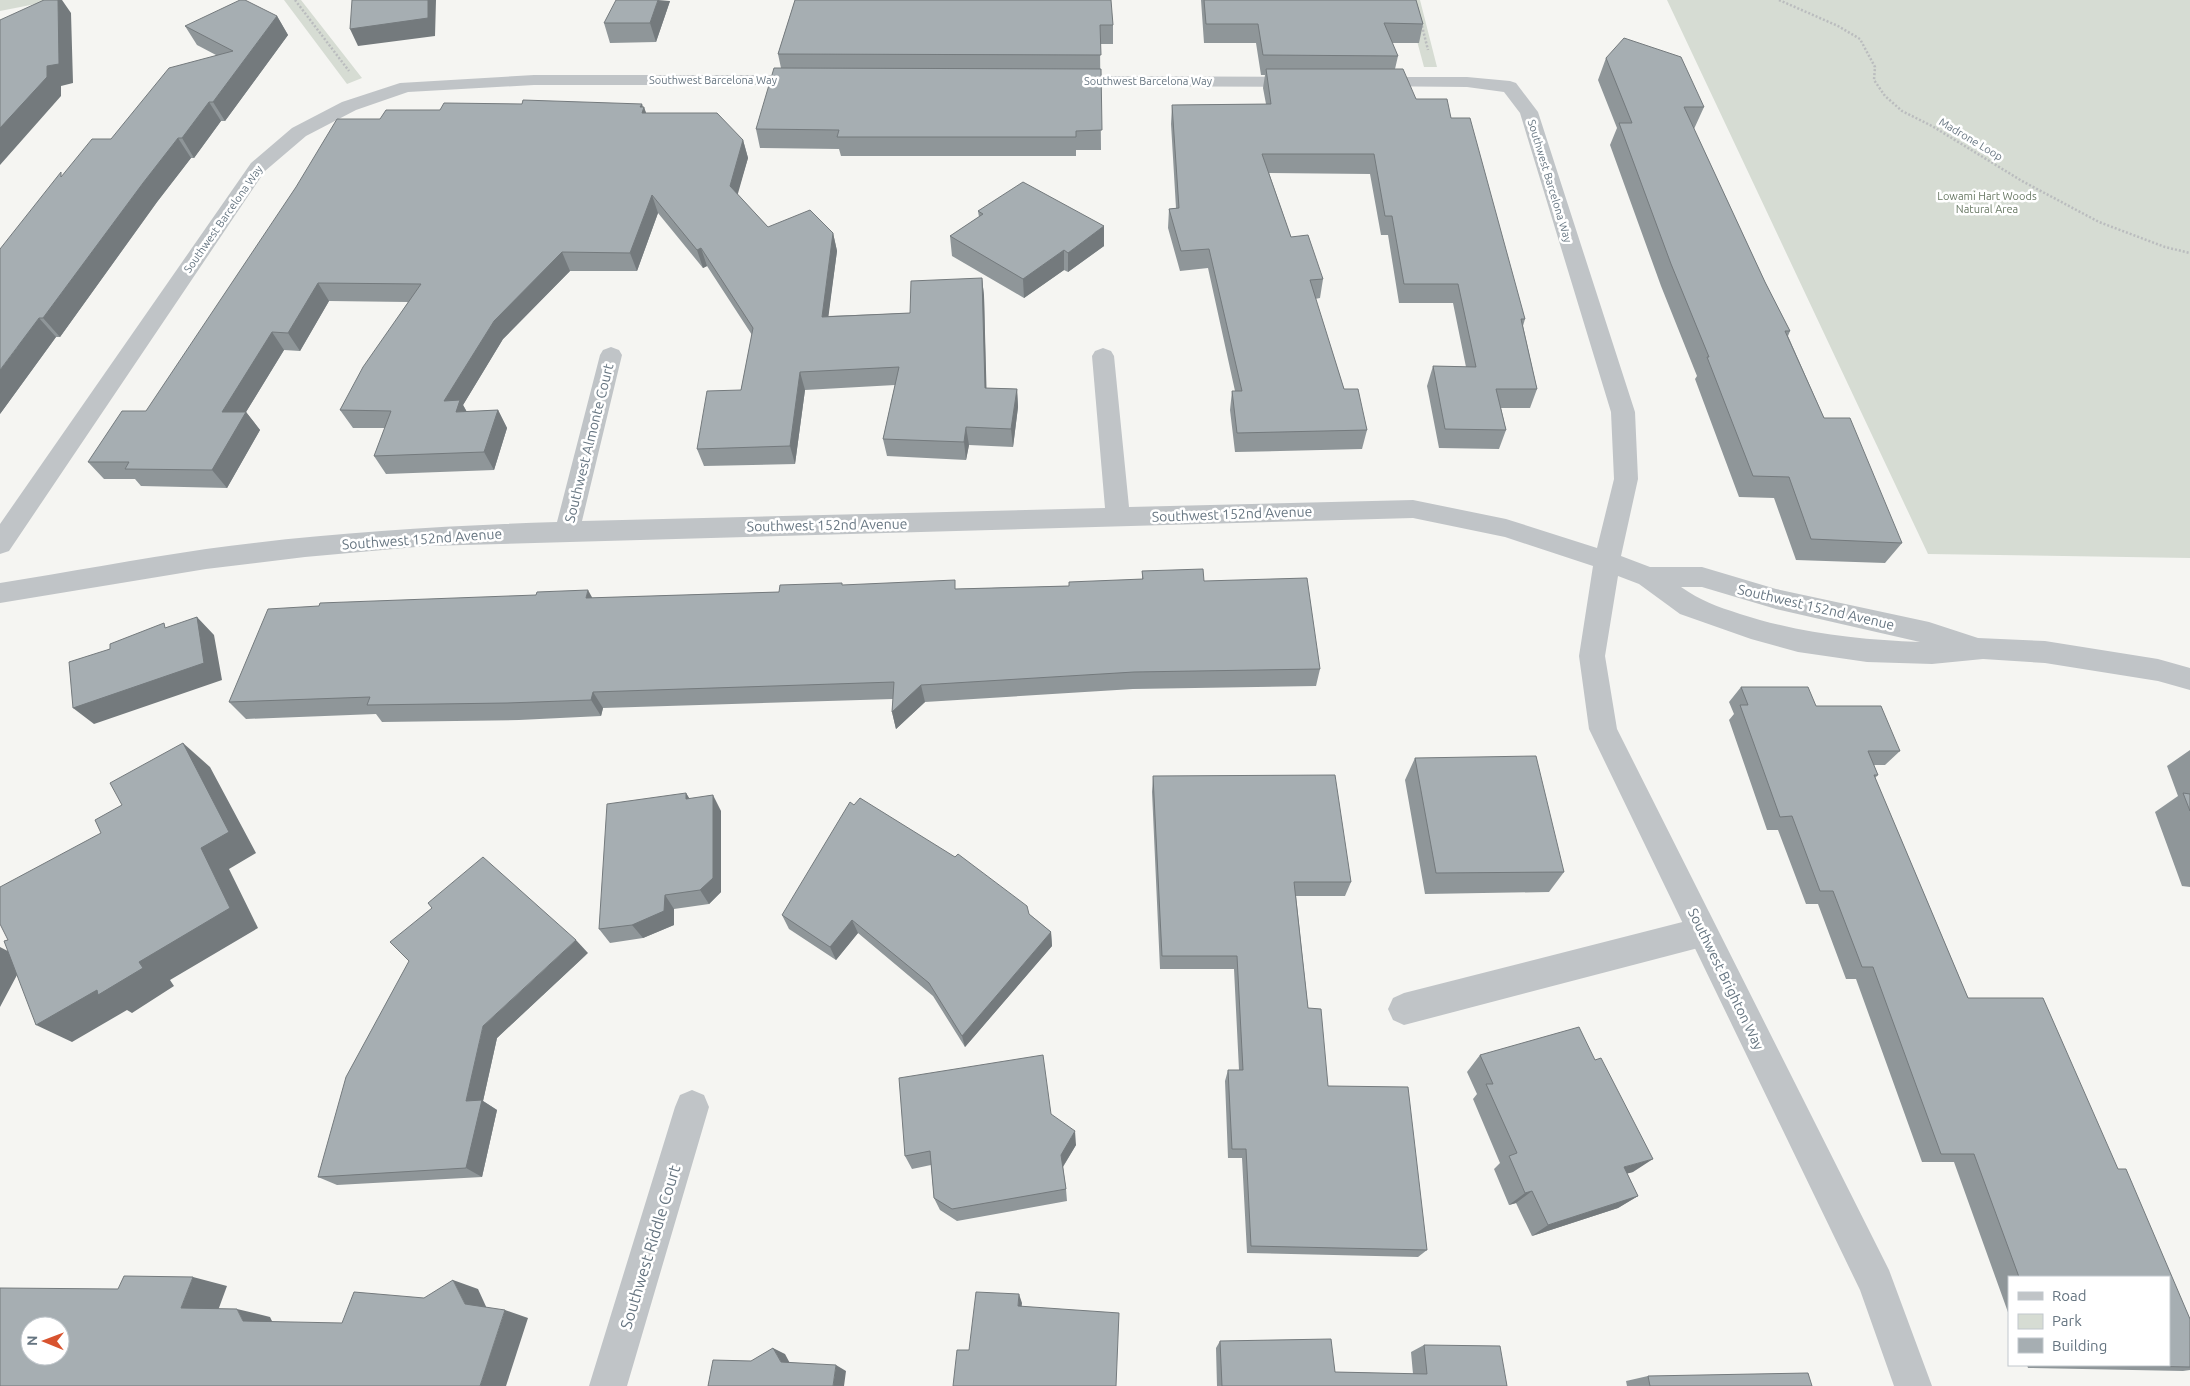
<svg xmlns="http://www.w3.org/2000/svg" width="2190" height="1386" viewBox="0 0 2190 1386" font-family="Ubuntu,sans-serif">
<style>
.green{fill:#d6dcd3}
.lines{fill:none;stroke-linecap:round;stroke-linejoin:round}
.path{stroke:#babcbe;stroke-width:2.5;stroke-dasharray:2 2;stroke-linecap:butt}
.lane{fill:#c0c4c7;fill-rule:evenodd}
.street{fill:#c0c4c7;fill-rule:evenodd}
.wall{fill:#8f9699}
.shaded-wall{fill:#747a7d}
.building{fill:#a6aeb2;stroke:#747a7d;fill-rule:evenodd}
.labels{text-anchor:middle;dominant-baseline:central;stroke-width:5;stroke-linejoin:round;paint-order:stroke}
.far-street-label{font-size:11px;fill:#667581;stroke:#fff}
.far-park-label{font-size:11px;fill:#697964;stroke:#fff}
.street-label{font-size:14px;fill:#667581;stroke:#fff}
.near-street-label{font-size:16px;fill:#667581;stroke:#fff}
</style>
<rect width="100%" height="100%" fill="#f5f5f2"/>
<!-- green -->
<path class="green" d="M0 0H56L0 11Z
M284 0H301L362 78 347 84Z
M1406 0H1420L1437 67H1424Z
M1667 0H2190V558L1928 554Z"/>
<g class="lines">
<!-- path -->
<path class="path" d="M295 0 349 71
M1779 0 1838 26 1860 39 1875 67 1874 80 1885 96 1902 111 1932 126 2022 181 2099 222 2165 247 2190 253
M1421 22 1428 50"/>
<!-- lane -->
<path class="lane" d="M1702 917 1713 922 1718 932 1713 942 1702 947 1404 1025 1393 1020 1388 1009 1393 998 1404 993Z"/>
<!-- street -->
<path class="street" d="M534 75H807L813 76 816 80 813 84 807 85H534L408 92 356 110 306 136 265 171 9 551 0 554V524L251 163 292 128 342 102 400 83Z
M1063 76 1302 77 1308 78 1311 82 1308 86 1302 87 1063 86 1057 85 1054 81 1057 77Z
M1370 77H1467L1510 81 1516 83 1538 112 1635 412 1638 479 1621 556 1650 567H1702L1776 589 1929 622 1978 638 2045 641 2158 659 2190 668V690L2158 681 2045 663 1983 659 1932 664 1867 662 1798 652 1751 639 1680 614 1639 584 1618 576 1605 656 1617 729 1889 1270 1932 1386H1894L1860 1290 1589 729 1579 656 1593 566 1505 537 1413 518 427 546 305 557 206 569 0 603V583C69 572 137 559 206 549 322 533 439 526 557 522L600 355 603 350 611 347 619 350 622 355 582 521 1105 508 1092 356 1095 351 1103 348 1111 351 1114 356 1129 507 1413 500 1506 519 1597 548 1614 479 1611 412 1520 113 1504 92 1467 87 1364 86 1361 82 1364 78ZM1681 587H1702L1776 609 1920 642C1859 640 1799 633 1740 614 1716 606 1701 601 1681 587Z
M692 1090 704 1095 709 1107 627 1386H589L675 1107 680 1095Z"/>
</g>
<!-- wall -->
<path class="wall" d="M795 0 1113 25V44H1100L1101 150H1076V156H841L839 149 760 148 756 129 781 68 778 54Z
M1201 0H1416L1423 24 1419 43H1392L1398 56 1395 69 1416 99 1451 118 1525 319 1523 326 1537 389 1530 408H1501L1506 430 1499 449 1439 448 1427 386 1433 366 1466 367 1453 303H1399L1388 235H1381L1370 174 1269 173 1291 237 1323 279 1320 298 1315 299 1344 389 1367 430 1362 449 1235 452 1230 410 1232 391H1235L1208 268 1180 271 1168 228 1169 209 1176 208 1171 124 1172 105 1266 104 1263 88 1265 75H1261L1256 43H1204Z
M670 1 656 42 610 43 604 23Z
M277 16 288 35 225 121H221L194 158H191L157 202 60 337H56L0 414 63 175 111 139 216 55 197 45 185 26Z
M1606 58 1704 107 1694 129 1765 282 1790 331 1788 336 1824 418 1902 543 1885 563 1796 560 1774 498 1739 497 1695 379 1697 376 1661 286 1610 145 1617 128 1598 80Z
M522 104H642L643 107H644L646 113 743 140 748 158 737 194 768 227 833 233 837 251 828 316 910 313 982 278 984 296 986 388 1017 389 1018 407 1013 447 969 445 966 460 887 456 883 439 895 385 805 390 795 464 704 466 697 449 741 390 752 335 707 266 703 268 658 213 637 271H570L503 339 463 405 467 412 498 410 507 428 494 470 386 474 374 456 385 428H353L340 410 408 302 329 301 300 351 284 350 246 412 260 430 227 488 141 486 135 479H104L88 462 146 411 380 119 440 110Z
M978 211 1104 226V246L1068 272 1064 270 1024 298 952 256 950 236 979 217Z
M1142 571 1204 581 1320 669 1316 686 1133 689 925 702 896 729 892 712 893 699 603 708 601 716 519 720 382 722 376 714 246 719 229 702 592 598 779 592 842 583V585L956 589 1069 586 1142 579Z
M1741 687 1816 706 1900 751 1885 765H1874L1878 775 1875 778 1968 998 2118 1169 2190 1319V1370L2183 1371 2028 1368 2027 1365H2169V1277H2009V1315L1954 1162H1922L1856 979H1846L1818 904H1806L1778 830H1767L1729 720 1734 714 1729 702Z
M2190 750V887L2182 886 2155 812 2178 796 2167 766Z
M1415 758 1564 872 1549 892 1425 894 1405 780Z
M1153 776 1351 882 1345 896H1296L1308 1008 1328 1086 1427 1250 1418 1257 1247 1253 1242 1158H1228L1225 1081 1228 1070H1239L1234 969H1160L1152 792Z
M686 793 689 798 721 811V892L709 904 674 909V925L643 938 610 943 599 929Z
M1029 914 1051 932 1052 946 965 1047 933 996 858 933 836 960 789 929 782 915Z
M588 953 497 1038 483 1101 497 1110 482 1177 337 1185 318 1177Z
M1480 1055 1633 1172 1627 1173 1638 1196 1618 1208 1532 1236 1516 1203 1509 1205 1494 1169 1500 1163 1473 1099 1477 1094 1467 1072Z
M1051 1114 1076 1145 1063 1167 1066 1189 1067 1201 957 1221 940 1210 934 1198 931 1165 912 1169 905 1156Z
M1220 1341 1335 1372 1413 1374 1411 1352 1424 1345 1507 1386H1217L1216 1348Z
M1648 1376 1812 1386H1627L1626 1381Z"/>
<!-- shaded-wall -->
<path class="shaded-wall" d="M58 0H62L71 13 73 83 61 86V96L0 165V128L47 66Z
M428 0H436L435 36 358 46 350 29Z
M658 0 670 1 656 42 650 23Z
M277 16 288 35 225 121 213 102Z
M209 102 221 121 194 158 182 138Z
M642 104 643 110 644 107 650 125 648 131 640 107Z
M178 138 191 158 157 202 60 337 43 318 143 183Z
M743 140 748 158 735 204 730 186Z
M652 195 658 213 637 271 630 253Z
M1104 226V246L1068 272V253Z
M833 233 837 251 826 335 822 317Z
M701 248 707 266 703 268 697 250Z
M1064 250V270L1024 298 1023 279Z
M562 252 570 271 503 339 463 405 470 418 466 430 444 401 494 321Z
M982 278 984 296 987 406 985 388Z
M318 283 329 301 300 351 288 333Z
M39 318 56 337 0 414V370Z
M272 332 284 350 246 412 260 430 227 488 212 470 222 412Z
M800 372 805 390 795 464 790 446Z
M1017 389 1018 407 1013 447 1011 429Z
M498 410 507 428 494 470 484 452Z
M966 427 969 445 966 460 964 442Z
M588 590 598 608 586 598Z
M197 617 214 635 222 680 94 724 73 708Z
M921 685 925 702 896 729 892 712Z
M593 692 603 708 601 716 591 700Z
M183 743 210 767 256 853 229 869 258 928 170 980 174 986 132 1013 127 1010 72 1042 36 1025 201 848Z
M686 793 695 808 686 799Z
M713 795 721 811V892L709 904 700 890Z
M665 895 674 909V925L643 938 632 925Z
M852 920 858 933 836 960 830 947Z
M1051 932 1052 946 965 1047 962 1036Z
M576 940 588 953 497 1038 483 1101 497 1110 482 1177 466 1168V1101L483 1026Z
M0 947 25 960 0 1007Z
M1075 1131 1076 1145 1062 1168 1061 1155Z
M1653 1159 1633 1172 1604 1180 1624 1167Z
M1532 1191 1516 1203 1509 1205 1525 1193Z
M1638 1196 1618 1208 1532 1236 1548 1225Z
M193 1277 227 1286 216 1316 181 1308Z
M453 1280 478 1289 489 1313 465 1304Z
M1019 1294 1022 1303 1021 1314 1018 1306Z
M237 1309 270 1317 276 1329 243 1321Z
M505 1310 528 1318 506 1386H480Z
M773 1348 785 1354 793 1369 781 1362Z
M836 1365 846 1371 844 1386H833Z"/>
<!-- building -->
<path class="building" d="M44 0H58L59 64 47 66V77L0 128V20Z
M240 0H245L277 16 213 102H209L182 138H178L143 183 43 318H39L0 370V249L61 172V177L92 139H111L169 68 233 51 185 26Z
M352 0H428V18L350 29Z
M616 0H658L650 23H604Z
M795 0H1111L1113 25H1100L1101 55 778 54Z
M1204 0H1416L1423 24 1384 23 1398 56 1263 55 1258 24H1206Z
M1624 38 1681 57 1704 107H1684L1765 282 1790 331H1785L1824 418H1850L1902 543 1811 539 1789 477 1753 476 1707 357H1709L1671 264 1619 123H1632L1606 58Z
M774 68 1101 69 1102 130 1076 131V137H837L839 130 756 129Z
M1266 69H1403L1416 99H1447L1451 118H1470L1525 319H1521L1537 389H1496L1506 430 1445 429 1433 366 1476 367 1458 284H1404L1392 216H1385L1374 154H1262L1291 237 1308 235 1323 279 1310 280 1344 389H1358L1367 430 1237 433 1232 391H1242L1209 249 1181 251 1169 209 1179 208 1172 105 1271 104Z
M523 100 642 104 640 107H644L642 113H717L743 140 730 186 768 227 810 210 833 233 822 317 910 313 911 281 982 278 985 388 1017 389 1011 429 966 427 964 442 883 439 899 367 800 372 790 446 697 449 707 391 741 390 753 328 701 248 697 250 652 195 630 253 562 252 494 321 444 401 460 400 456 412 498 410 484 452 374 456 391 411 340 410 363 367 421 284 318 283 288 333 272 332 222 412H246L212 470 125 469 129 462H88L122 411H146L296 187 337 119H380L386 110H440L444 103 522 104Z
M1023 182 1104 226 1068 253 1064 250 1023 279 950 236 983 214 978 211Z
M1203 569 1204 581 1307 578 1320 669 1134 672 921 685 892 712 894 682 593 692 591 700 507 703 367 705 370 697 229 702 268 609 319 606 320 603 536 595 537 592 588 590 586 598 779 592 780 585 842 583V585L955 580V589L1069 586V582L1143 579 1142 571Z
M197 617 204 663 73 708 69 662 110 649V644L164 623 165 628Z
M1741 687H1808L1816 706H1881L1900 751H1868L1878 775H1874L1968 998H2043L2118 1169H2126L2190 1319V1367L2079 1365H2169V1277H2019L1974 1154H1941L1873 967H1862L1833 891H1820L1792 816 1780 817 1740 705H1748Z
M183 743 229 832 201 848 230 908 139 962 143 968 98 995 97 990 36 1025 4 941 8 940 0 924V887L101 833 95 820 122 805 110 783Z
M1536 756 1564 872 1436 873 1415 758Z
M1335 775 1351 882H1294L1308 1008 1321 1009 1328 1086 1408 1087 1427 1250 1251 1246 1246 1149H1232L1228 1070H1243L1237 956H1162L1153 776Z
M686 793V799L713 795V878L700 890 665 895 664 911 632 925 599 929 607 804Z
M2183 793 2190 794V811Z
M860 798 955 857 958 854 1027 906 1029 914 1051 932 962 1036 929 983 852 920 830 947 782 915 850 802 854 805Z
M483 857 576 940 483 1026 466 1101 482 1100 466 1168 318 1177 346 1077 409 961 390 942 432 908 428 903Z
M1579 1027 1595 1060 1601 1058 1653 1159 1624 1167 1638 1196 1548 1225 1532 1191 1525 1193 1509 1156 1517 1153 1486 1084H1493L1480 1055Z
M1043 1055 1051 1114 1075 1131 1061 1155 1066 1189 952 1209 934 1198 930 1151 905 1156 899 1078Z
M124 1276 193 1277 181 1308 237 1309 243 1321 342 1323 354 1292 424 1298 453 1280 465 1304 505 1310 480 1386H0V1288L118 1289ZM30 1326H60V1356H30Z
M976 1292 1019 1294 1018 1306 1119 1313 1116 1386H953L957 1350H969Z
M1331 1339 1335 1372 1427 1374 1424 1345 1500 1346 1507 1386H1222L1220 1341Z
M773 1348 781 1362 836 1365 833 1386H708L713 1360 751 1361Z
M1808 1373 1812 1386H1650L1648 1376Z"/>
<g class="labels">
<!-- far-street labels -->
<g class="far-street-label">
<text x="713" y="80">Southwest Barcelona Way</text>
<text x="1148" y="81">Southwest Barcelona Way</text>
<text transform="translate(1971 139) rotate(31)">Madrone Loop</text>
<text transform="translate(1550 181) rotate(73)">Southwest Barcelona Way</text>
<text transform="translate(223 219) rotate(-55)">Southwest Barcelona Way</text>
</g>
<!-- far-park labels -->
<g class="far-park-label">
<text x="1987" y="196">Lowami Hart Woods<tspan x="1987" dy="13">Natural Area</tspan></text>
</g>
<!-- street labels -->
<g class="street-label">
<text transform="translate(589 443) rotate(-76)">Southwest Almonte Court</text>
<text transform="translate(1232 514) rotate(-2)">Southwest 152nd Avenue</text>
<text transform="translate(827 525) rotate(-1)">Southwest 152nd Avenue</text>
<text transform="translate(422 539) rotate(-4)">Southwest 152nd Avenue</text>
<text transform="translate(1816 607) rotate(13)">Southwest 152nd Avenue</text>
<text transform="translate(1726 979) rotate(64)">Southwest Brighton Way</text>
</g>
<!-- near-street labels -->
<g class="near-street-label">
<text transform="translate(650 1247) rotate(-73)">Southwest Riddle Court</text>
</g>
</g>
<!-- legend -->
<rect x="2008" y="1276" width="162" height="90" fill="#ffffff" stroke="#c2c8cd"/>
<rect x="2018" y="1292" width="25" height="8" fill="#c0c4c7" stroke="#c2c8cd"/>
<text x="2052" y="1301" font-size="15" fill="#667581">Road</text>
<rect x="2018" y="1314" width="25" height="15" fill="#d6dcd3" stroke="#c2c8cd"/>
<text x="2052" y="1326" font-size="15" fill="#667581">Park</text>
<rect x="2018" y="1338" width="25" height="15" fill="#a6aeb2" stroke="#c2c8cd"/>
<text x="2052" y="1351" font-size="15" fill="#667581">Building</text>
<!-- north arrow -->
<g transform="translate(45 1341) rotate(271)"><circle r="24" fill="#ffffff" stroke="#c2c8cd"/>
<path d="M0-4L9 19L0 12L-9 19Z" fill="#d8532f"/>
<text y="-8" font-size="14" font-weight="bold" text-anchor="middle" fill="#667581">N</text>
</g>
</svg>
